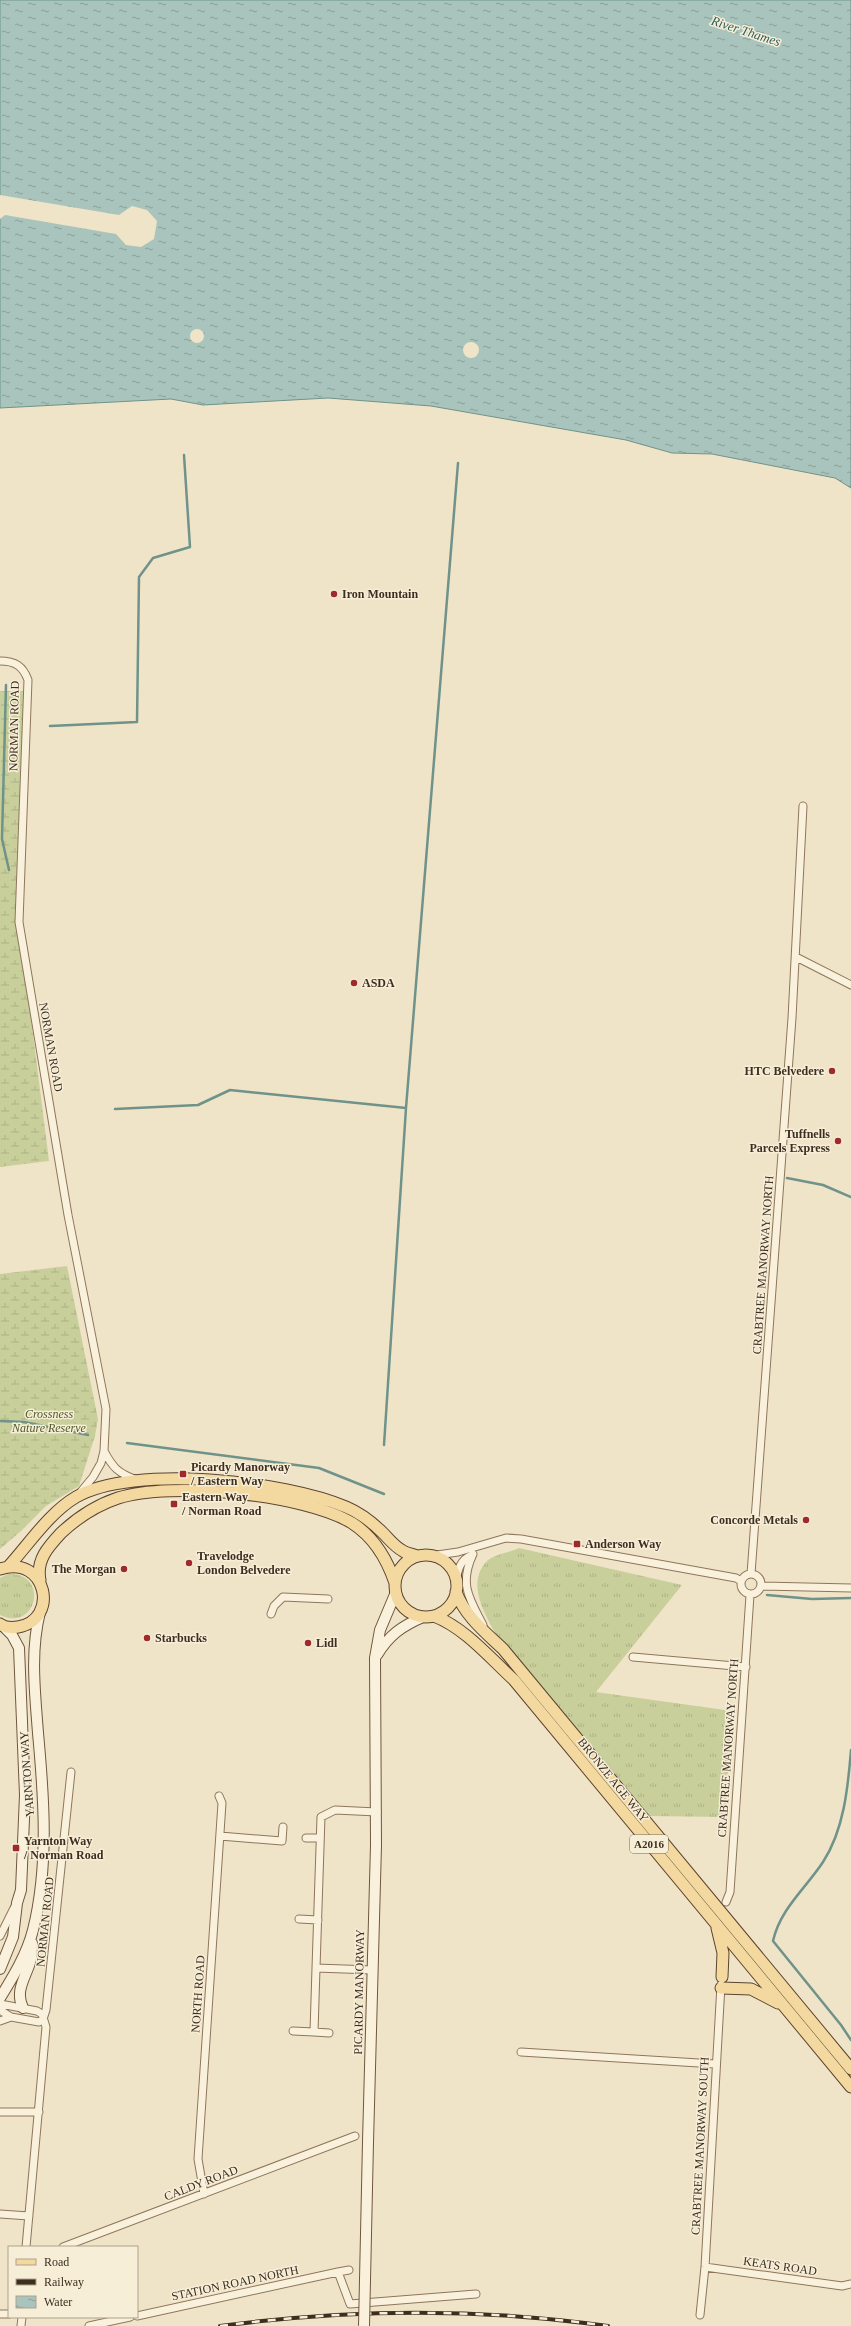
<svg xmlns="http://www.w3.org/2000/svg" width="851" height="2326" viewBox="0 0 851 2326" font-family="Georgia,serif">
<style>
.grass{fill:url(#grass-tufts)}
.wetland{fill:url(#wetland-marsh)}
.water{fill:url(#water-ripples);stroke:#6f938a}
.pier{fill:#f0e4c8}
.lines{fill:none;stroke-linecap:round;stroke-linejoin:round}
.stream{stroke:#6f938a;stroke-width:2.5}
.street-casing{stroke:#8d765c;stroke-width:9}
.secondary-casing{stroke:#6f573f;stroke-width:12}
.primary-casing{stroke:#5b4430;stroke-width:13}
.street{stroke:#faf1dc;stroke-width:7}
.secondary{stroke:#faf1dc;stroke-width:10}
.primary{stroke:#f3d9a0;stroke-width:11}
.rail-casing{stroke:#3d2e20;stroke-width:4}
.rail{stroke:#f7eed8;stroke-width:2.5;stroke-dasharray:8;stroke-linecap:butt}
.secondary-bridge-casing{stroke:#6f573f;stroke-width:12;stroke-linecap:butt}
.secondary-bridge{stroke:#faf1dc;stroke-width:10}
.poi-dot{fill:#9e2a2b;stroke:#f7eed8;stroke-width:1.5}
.labels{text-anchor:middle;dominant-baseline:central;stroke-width:3;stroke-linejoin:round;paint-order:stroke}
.shield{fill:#f7eed8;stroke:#756857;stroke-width:1}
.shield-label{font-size:11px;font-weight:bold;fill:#3d2e20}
.poi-label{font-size:12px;font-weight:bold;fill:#3d2e20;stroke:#f7eed8;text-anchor:start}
.street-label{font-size:12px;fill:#3d2e20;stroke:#f7eed8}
.park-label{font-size:12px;font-style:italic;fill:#4d5a26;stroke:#f7eed8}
.water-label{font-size:13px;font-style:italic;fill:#2f5d5a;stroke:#f7eed8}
</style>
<defs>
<pattern id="grass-tufts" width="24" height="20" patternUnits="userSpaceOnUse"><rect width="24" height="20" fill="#c9cf9b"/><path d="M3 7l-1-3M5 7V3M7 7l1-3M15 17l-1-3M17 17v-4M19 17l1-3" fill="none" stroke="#aeb285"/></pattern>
<pattern id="wetland-marsh" width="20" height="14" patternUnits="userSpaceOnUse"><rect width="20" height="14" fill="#c9cf9b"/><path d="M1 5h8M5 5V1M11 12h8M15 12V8" fill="none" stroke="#aeb285"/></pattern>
<pattern id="water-ripples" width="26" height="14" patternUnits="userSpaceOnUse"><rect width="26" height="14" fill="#a9c4bc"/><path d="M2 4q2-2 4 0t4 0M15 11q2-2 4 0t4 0" fill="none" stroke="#8ba098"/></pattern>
</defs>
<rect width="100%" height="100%" fill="#f0e4c8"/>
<!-- grass -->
<path class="grass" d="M519 1548 682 1585 596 1692 732 1711 725 1817 647 1816 495 1633C484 1612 466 1583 487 1561 493 1555 511 1552 519 1548Z
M8 1574C50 1572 37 1633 0 1615V1578Z"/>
<!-- wetland -->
<path class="wetland" d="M0 691H23L21 939 49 1161 0 1167Z
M67 1266 98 1419 95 1436 79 1486 46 1506 21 1531 0 1549V1274Z"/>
<!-- water -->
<path class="water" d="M0 0H851V488L835 478 712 454 672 453 626 440 431 406 328 398 203 405 171 399 0 408Z"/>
<!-- pier -->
<path class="pier" d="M0 195 119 215 132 206 147 210 157 221 154 239 141 247 126 245 116 234 5 215 0 219Z
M190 336a7 7 0 1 1 14 0a7 7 0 1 1-14 0Z
M463 350a8 8 0 1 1 16 0a8 8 0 1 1-16 0Z"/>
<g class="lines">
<!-- stream -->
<path class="stream" d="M6 685 2 839 9 870
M50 726 137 722 139 577 153 558 190 547 184 455
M115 1109 198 1105 230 1090 406 1108
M787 1178 823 1185 851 1197
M0 1421 24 1422 88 1435
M127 1443 319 1468 384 1494
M384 1445 406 1108 458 463
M767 1595 812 1599 851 1598
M851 1750C848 1787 844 1830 823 1862 806 1888 780 1909 773 1941L841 2025 851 2040"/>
<defs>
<path id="street" d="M0 661C15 661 23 666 28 680L19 922 68 1215 106 1409 104 1451 101 1463 93 1477 79 1494
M796 957 851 985
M104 1451C113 1468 118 1473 137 1480
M473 1554C459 1584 469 1598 483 1625
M430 1556 458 1552 506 1538 521 1539 736 1578 741 1581
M741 1584a10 10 0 1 1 20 0a10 10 0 1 1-20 0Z
M751 1574 792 1018 803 806
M456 1581C458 1569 460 1560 472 1555
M761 1586 851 1588
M271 1614 274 1606 283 1597 328 1599
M633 1657 746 1667
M220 1836 282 1841 283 1827
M306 1838H320
M726 1902 730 1892 750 1595
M299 1919 318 1920
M0 1936 14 1908
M316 1968 314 2032 329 2033
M372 1970 316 1968 321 1817 335 1810 377 1812
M0 2004 37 2011 42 2014 46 2027 26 2247
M0 2010 11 2017
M0 2021 11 2017 39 2022 43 2019 46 2010 71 1772
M293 2031 314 2032
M521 2052 715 2064
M0 2112H39
M204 2194 198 2159 222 1803 219 1796
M0 2214 29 2216
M63 2247 355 2136
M705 2267 842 2286 851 2284
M338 2272 349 2270
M0 2314H9
M700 2315 705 2267 721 1985
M137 2316 338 2272 350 2304 476 2294
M21 2326 22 2317
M89 2326 130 2317"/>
<path id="secondary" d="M377 1655C389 1635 402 1626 423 1617
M0 1969 13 1937 17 1903 21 1890 25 1795 19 1648 12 1635 3 1626
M0 1998C13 1977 27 1954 33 1930 49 1866 44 1798 38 1733 35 1692 30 1652 40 1612
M23 2008C14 1990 27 1976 31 1959 32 1954 32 1948 32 1943
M368 2142 376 1845 375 1658 380 1630 396 1592"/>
<path id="primary" d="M395 1586a31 31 0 1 1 62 0a31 31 0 1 1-62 0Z
M8 1567C29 1544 49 1513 76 1497 133 1464 286 1481 346 1507 358 1512 373 1523 383 1533 389 1539 395 1547 403 1551 407 1554 413 1554 417 1556
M0 1569C47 1554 60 1620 18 1627 12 1628 5 1628 0 1624
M40 1580C36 1560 48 1547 61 1533 77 1518 97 1505 118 1498 171 1481 304 1494 352 1523 374 1537 387 1559 395 1583
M456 1592C465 1616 485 1632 503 1649L851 2069
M434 1616C465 1628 489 1657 514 1680L851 2087
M717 1928 723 1953 722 1977
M721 1988 751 1989 778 2003"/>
</defs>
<!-- street casing -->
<use href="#street" class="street-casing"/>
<!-- secondary casing -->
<use href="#secondary" class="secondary-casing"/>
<!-- primary casing -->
<use href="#primary" class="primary-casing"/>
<!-- street -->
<use href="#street" class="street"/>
<!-- secondary -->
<use href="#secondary" class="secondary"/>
<!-- primary -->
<use href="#primary" class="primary"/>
<defs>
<path id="rail" d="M220 2326C348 2309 481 2308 608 2326"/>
</defs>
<!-- rail casing -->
<use href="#rail" class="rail-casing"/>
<!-- rail -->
<use href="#rail" class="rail"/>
<defs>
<path id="secondary-bridge" d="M364 2326 368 2142"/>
</defs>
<!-- secondary-bridge casing -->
<use href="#secondary-bridge" class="secondary-bridge-casing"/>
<!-- secondary-bridge -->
<use href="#secondary-bridge" class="secondary-bridge"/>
</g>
<!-- markers -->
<g class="poi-dot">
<circle cx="334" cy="594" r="4"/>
<circle cx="354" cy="983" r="4"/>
<circle cx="832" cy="1071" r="4"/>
<circle cx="838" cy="1141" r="4"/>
<rect x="179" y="1470" width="8" height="8" rx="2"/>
<rect x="170" y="1500" width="8" height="8" rx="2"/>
<circle cx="806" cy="1520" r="4"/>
<rect x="573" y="1540" width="8" height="8" rx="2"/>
<circle cx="189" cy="1563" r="4"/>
<circle cx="124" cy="1569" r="4"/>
<circle cx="147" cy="1638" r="4"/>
<circle cx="308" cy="1643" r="4"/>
<rect x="12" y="1844" width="8" height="8" rx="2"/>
</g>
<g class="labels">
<!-- shield labels -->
<rect class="shield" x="630" y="1835" width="38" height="18" rx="3"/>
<g class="shield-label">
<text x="649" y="1844">A2016</text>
</g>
<!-- poi labels -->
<g class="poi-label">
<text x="342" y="594">Iron Mountain</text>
<text x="362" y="983">ASDA</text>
<text x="824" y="1071" text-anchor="end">HTC Belvedere</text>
<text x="830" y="1134" text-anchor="end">Tuffnells<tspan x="830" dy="14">Parcels Express</tspan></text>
<text x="191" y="1467">Picardy Manorway<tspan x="191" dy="14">/ Eastern Way</tspan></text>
<text x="182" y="1497">Eastern Way<tspan x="182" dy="14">/ Norman Road</tspan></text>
<text x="798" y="1520" text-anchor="end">Concorde Metals</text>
<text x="585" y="1544">Anderson Way</text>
<text x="197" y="1556">Travelodge<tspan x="197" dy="14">London Belvedere</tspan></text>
<text x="116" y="1569" text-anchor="end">The Morgan</text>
<text x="155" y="1638">Starbucks</text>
<text x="316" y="1643">Lidl</text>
<text x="24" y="1841">Yarnton Way<tspan x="24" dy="14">/ Norman Road</tspan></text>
</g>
<!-- street labels -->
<g class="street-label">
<text transform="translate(14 726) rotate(-89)">NORMAN ROAD</text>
<text transform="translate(51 1047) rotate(80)">NORMAN ROAD</text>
<text transform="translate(763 1265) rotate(-86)">CRABTREE MANORWAY NORTH</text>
<text transform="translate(728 1748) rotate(-86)">CRABTREE MANORWAY NORTH</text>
<text transform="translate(27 1774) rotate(-94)">YARNTON WAY</text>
<text transform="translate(613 1780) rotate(51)">BRONZE AGE WAY</text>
<text transform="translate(45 1922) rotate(-84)">NORMAN ROAD</text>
<text transform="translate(359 1992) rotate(-89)">PICARDY MANORWAY</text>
<text transform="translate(198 1994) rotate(-86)">NORTH ROAD</text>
<text transform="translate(700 2146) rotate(-87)">CRABTREE MANORWAY SOUTH</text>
<text transform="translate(201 2183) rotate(-21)">CALDY ROAD</text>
<text transform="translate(780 2266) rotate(8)">KEATS ROAD</text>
<text transform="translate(235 2283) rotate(-12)">STATION ROAD NORTH</text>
</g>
<!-- park labels -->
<g class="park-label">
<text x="49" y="1414">Crossness<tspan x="49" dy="14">Nature Reserve</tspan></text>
</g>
<!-- water labels -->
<g class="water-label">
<text transform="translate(746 31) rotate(18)">River Thames</text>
</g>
</g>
<!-- legend -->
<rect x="8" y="2246" width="130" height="72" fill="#f7eed8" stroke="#ada18e"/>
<rect x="16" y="2259" width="20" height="6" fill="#f3d9a0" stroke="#ada18e"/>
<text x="44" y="2266" font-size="12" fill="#3d2e20">Road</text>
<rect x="16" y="2279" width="20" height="6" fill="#3d2e20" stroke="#ada18e"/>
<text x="44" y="2286" font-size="12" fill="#3d2e20">Railway</text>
<rect x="16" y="2296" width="20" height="12" fill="url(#water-ripples)" stroke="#ada18e"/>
<text x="44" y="2306" font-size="12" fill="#3d2e20">Water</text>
</svg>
